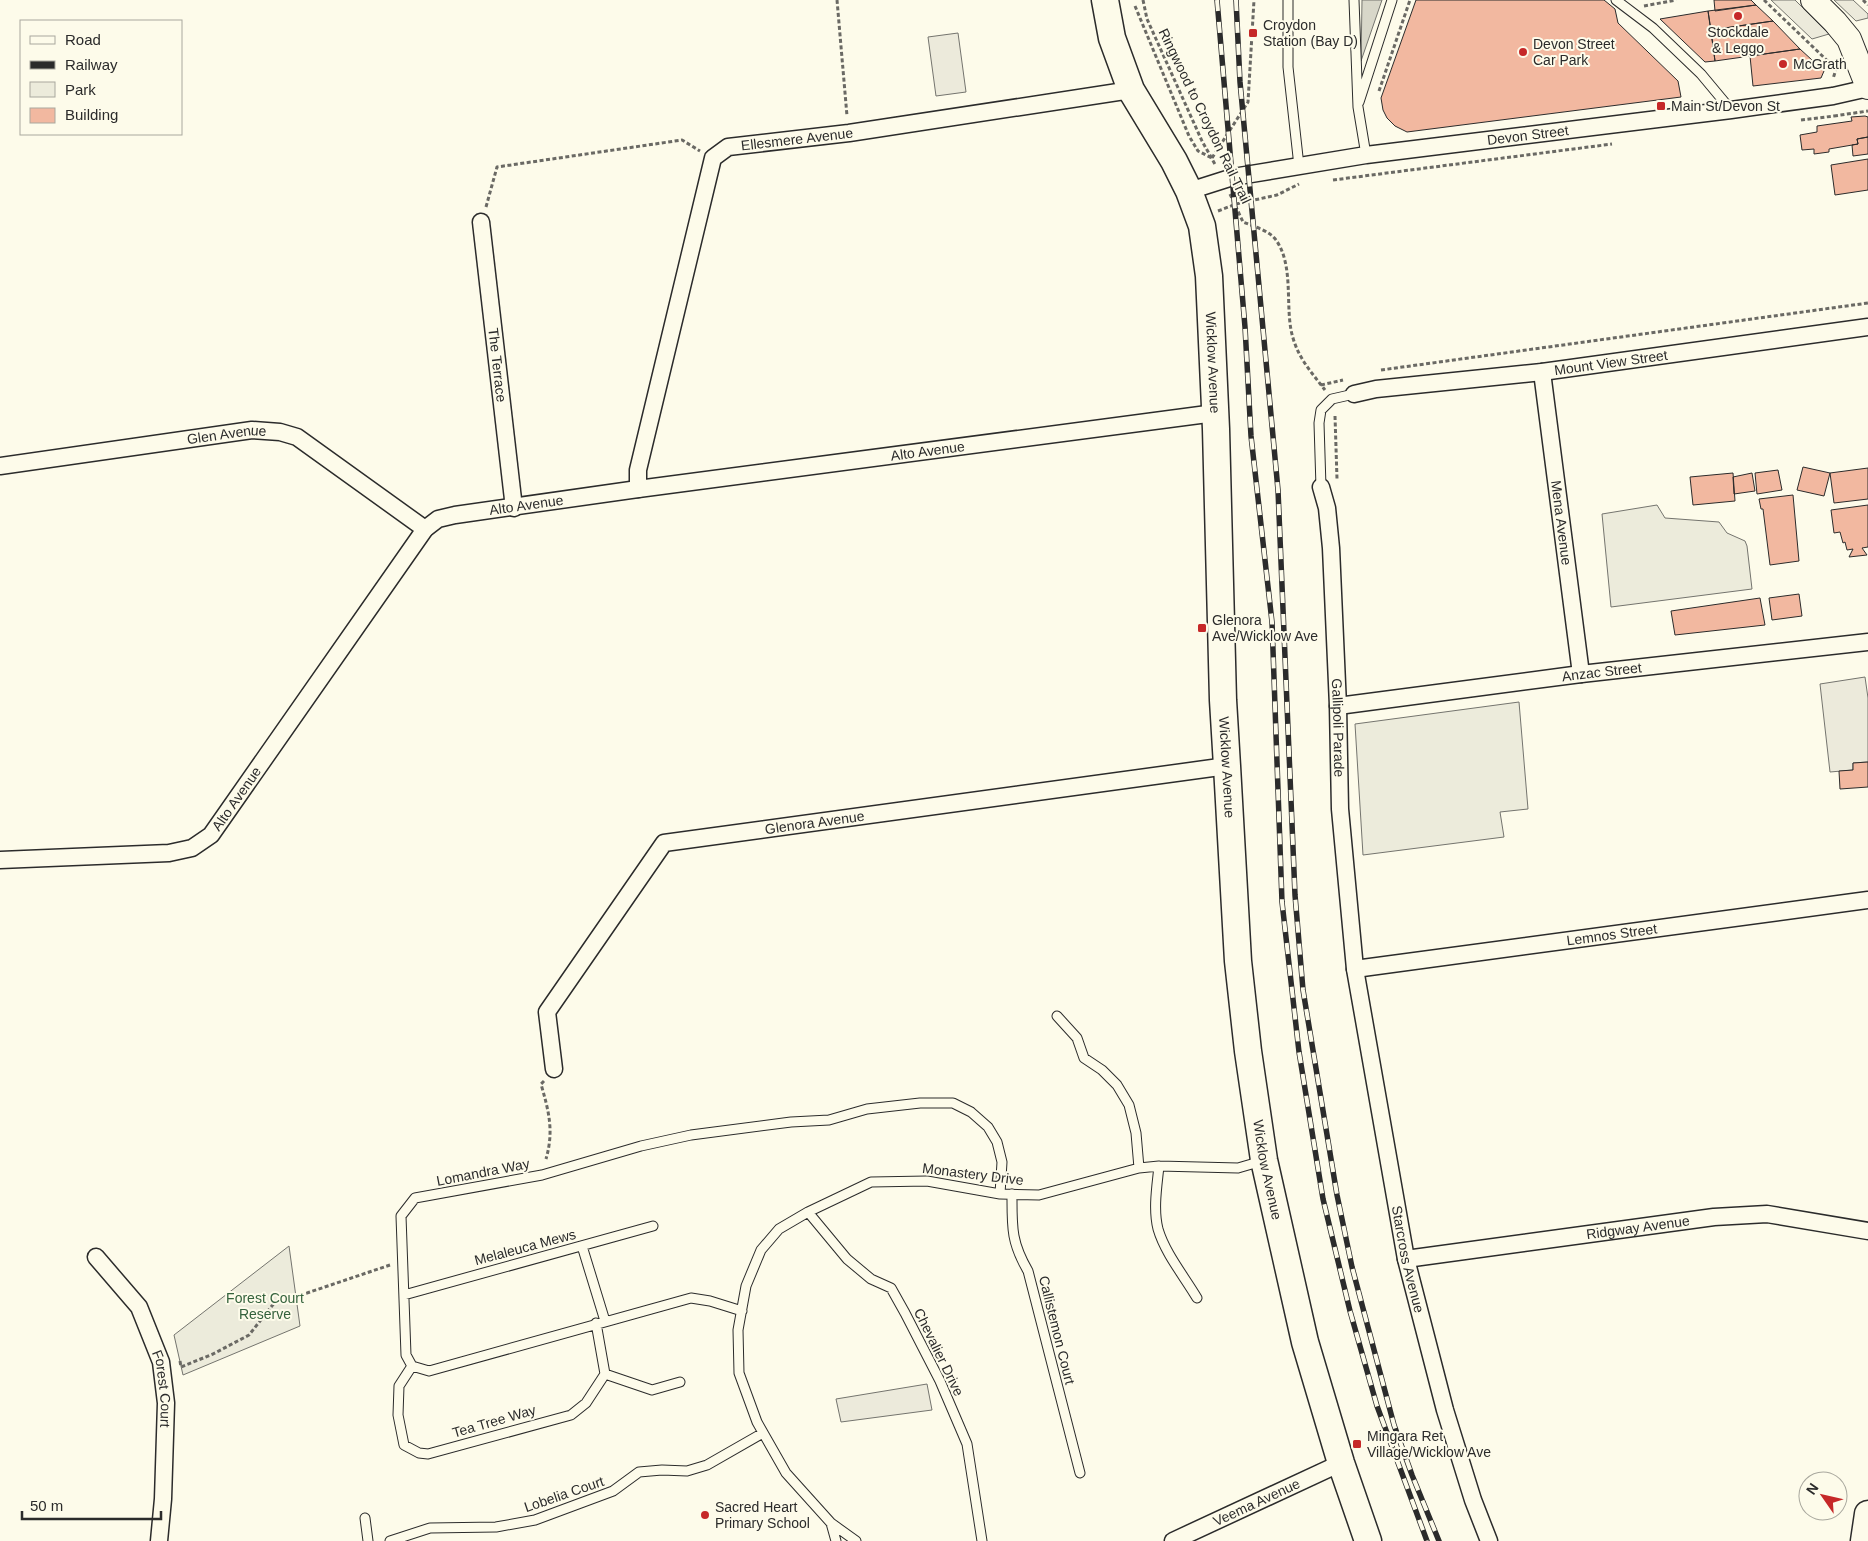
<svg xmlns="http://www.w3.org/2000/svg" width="1868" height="1541" viewBox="0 0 1868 1541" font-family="Arial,sans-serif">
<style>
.green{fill:#ecebdb;stroke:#74746e}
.parking{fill:#eceadb;stroke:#74746e}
.water{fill:#d8d7c9;stroke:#74746e}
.building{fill:#f2b8a0;stroke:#2b2b2b}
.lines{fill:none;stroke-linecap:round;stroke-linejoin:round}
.lane-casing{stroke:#2b2b2b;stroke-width:11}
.street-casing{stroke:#2b2b2b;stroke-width:19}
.secondary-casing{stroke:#2b2b2b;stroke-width:26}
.primary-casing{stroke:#2b2b2b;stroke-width:29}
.path{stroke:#6a6964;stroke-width:3;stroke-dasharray:4 2.5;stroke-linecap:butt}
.lane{stroke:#fdfbea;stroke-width:9}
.street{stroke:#fdfbea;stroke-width:16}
.secondary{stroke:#fdfbea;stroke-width:24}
.primary{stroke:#fdfbea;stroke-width:26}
.rail-casing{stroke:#2b2b2b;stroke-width:5.5}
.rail{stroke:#fdfbea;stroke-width:4;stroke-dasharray:11;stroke-linecap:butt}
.poi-dot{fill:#c62828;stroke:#fdfbea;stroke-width:2}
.labels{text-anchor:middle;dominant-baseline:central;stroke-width:4;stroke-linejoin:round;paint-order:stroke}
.poi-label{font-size:14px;fill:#2b2b2b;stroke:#fdfbea;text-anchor:start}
.street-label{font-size:14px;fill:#2b2b2b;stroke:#fdfbea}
.park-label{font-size:14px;fill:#34623c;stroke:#fdfbea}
</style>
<rect width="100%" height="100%" fill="#fdfbea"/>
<!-- green -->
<path class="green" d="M1657 505 1665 518 1719 522 1727 533 1745 541 1747 546 1752 589 1611 607 1602 514Z
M1519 702 1528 809 1500 812 1504 837 1363 855 1355 724Z
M289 1246 300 1326 183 1375 174 1335Z"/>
<!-- parking -->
<path class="parking" d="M1771 0H1795L1829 34 1812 39Z
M1834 0H1853L1868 14V18L1856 21Z
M958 33 966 92 936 96 928 37Z
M1865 677 1868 698V762L1853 763V770L1830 772 1820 684Z
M927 1384 932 1410 841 1422 836 1399Z"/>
<!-- water -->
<path class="water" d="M1362 0H1382L1361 61Z"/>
<!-- building -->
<path class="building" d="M1416 0H1604L1615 9 1618 23 1678 81 1681 97 1407 132 1395 126 1387 118 1383 110 1381 98Z
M1714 0H1751L1756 5 1715 11Z
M1756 5 1773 21 1711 30 1708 11Z
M1708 11 1715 61 1705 62 1660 19Z
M1773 21 1800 49 1715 61 1711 30Z
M1800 49 1824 71 1821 78 1753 86 1750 56Z
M1865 116 1868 117V137L1857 139 1858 144 1829 149V152L1814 154V149L1802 150 1800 135 1817 132V126L1852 121 1851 117Z
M1868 137V154L1853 156 1852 145 1858 144 1857 139Z
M1868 159V190L1835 195 1831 165Z
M1803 467 1830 473 1824 496 1797 490Z
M1868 468V499L1834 503 1830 473Z
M1778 470 1782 490 1757 494 1755 473Z
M1733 473 1735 501 1693 505 1690 477Z
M1752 473 1755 491 1734 494 1733 477Z
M1793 495 1799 561 1770 565 1763 509H1761L1759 499Z
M1868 505V547L1862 548 1867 555 1849 557 1853 549 1847 550 1845 542 1843 543 1840 532 1834 533 1831 510Z
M1799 594 1802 616 1772 620 1769 598Z
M1760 598 1765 625 1675 635 1671 611Z
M1868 762V787L1840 789 1839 771 1853 770V763Z"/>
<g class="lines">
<defs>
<path id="lane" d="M1288 0V67L1299 166
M1354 0 1358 107 1366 155
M1616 0 1653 28 1701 74 1731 110
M1359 102 1392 0
M1321 487 1319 423 1321 410 1332 399 1354 394
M1057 1016 1077 1038 1084 1058 1102 1070 1117 1085 1129 1105 1136 1133 1139 1168
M1159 1166C1157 1186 1153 1209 1158 1229 1165 1253 1184 1276 1197 1298
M1012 1194C1012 1227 1011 1242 1028 1271L1080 1473
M808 1212 847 1259 871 1279 891 1288 905 1313 940 1381 967 1444 982 1541
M582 1246 605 1321
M404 1295 653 1226
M742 1311 710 1301 691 1298 429 1371 412 1366 406 1355 401 1216 415 1198 542 1175 641 1146 691 1135 791 1122 829 1120 867 1109 920 1103H953L971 1112 988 1127 997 1142 1002 1162 1000 1194
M412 1366 399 1386 398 1415 404 1445 419 1453 428 1454 571 1415 586 1403 605 1374 596 1323
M605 1374 652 1390 680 1382
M365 1518 368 1541
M831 1523 836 1541
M390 1541 430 1528 496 1527 535 1520 613 1491 639 1472 662 1470 687 1471 707 1465 763 1433
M856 1541 831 1523 786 1473 757 1422 739 1373 738 1330 746 1286 761 1250 779 1229 808 1212 871 1182 927 1181 1000 1194 1039 1195 1139 1168 1159 1166 1238 1168 1262 1161"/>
<g id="street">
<path id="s1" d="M1189 191 1233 177 1366 155 1731 110 1833 96 1868 88"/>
<path id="s2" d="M481 222 514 508"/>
<path id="s3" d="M1542 372 1581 674"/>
<path id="s4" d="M1354 394 1376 389 1542 372 1868 327"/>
<path id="s5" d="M0 466 252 430 280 432 297 437 425 529"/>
<path id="s6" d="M1321 487 1327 508 1331 548 1338 706 1340 809 1355 969 1406 1259 1445 1410 1473 1500 1489 1541"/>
<path id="s7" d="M638 489V470L713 158 728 147 849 133 1131 90"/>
<path id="s8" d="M1338 706 1581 674 1868 642"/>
<path id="s9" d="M0 860 169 853 192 848 211 835 425 529 438 519 455 515 638 489 1215 413"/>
<path id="s10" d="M1355 969 1868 900"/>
<path id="s11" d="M554 1069 547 1012 664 843 1227 766"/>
<path id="s12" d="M96 1257 139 1307 161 1362 166 1403 163 1499 159 1541"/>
<path id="s13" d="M1406 1259 1714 1217 1767 1214 1868 1231"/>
<path id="s14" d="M1173 1541 1341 1463"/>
</g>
<path id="secondary" d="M1813 0 1835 22 1849 39 1868 87"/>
<g id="primary">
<path id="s15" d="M1105 0 1112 38 1131 90 1174 161 1189 191 1202 226 1209 276 1216 429 1223 700 1227 766 1238 961 1248 1051 1264 1160 1305 1342 1341 1463 1368 1541"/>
<path d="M1864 1541 1868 1514"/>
</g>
</defs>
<!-- lane casing -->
<use href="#lane" class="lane-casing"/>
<!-- street casing -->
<use href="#street" class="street-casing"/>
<!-- secondary casing -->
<use href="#secondary" class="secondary-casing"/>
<!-- primary casing -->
<use href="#primary" class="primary-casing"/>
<!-- path -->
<path class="path" d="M837 0 847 116
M1143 0 1147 19 1202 141 1216 166
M1764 0 1836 69 1833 79
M1863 0 1868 5
M1135 6 1189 136 1198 151 1212 158
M1644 6 1676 0
M1379 91 1410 0
M1834 116 1868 111
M1801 120 1834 116
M1212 158 1248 102 1254 0
M1333 180 1612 144
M1230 194 1243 222C1253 226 1270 231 1276 240 1295 267 1284 309 1293 338 1299 359 1312 373 1325 390
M486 207 497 167 682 140 700 151
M1218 211 1236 204 1277 195 1299 184
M1381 370 1868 303
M1321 385 1343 380
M1335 416 1337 479
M544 1081 541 1084C549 1112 554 1131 546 1159
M180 1361 181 1367 213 1354 249 1335 275 1302 280 1299 307 1293 390 1265"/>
<!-- lane -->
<use href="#lane" class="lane"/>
<!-- street -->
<use href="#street" class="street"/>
<!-- secondary -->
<use href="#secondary" class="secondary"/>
<!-- primary -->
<use href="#primary" class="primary"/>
<defs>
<path id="rail" d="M1217 0 1245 327 1251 436 1272 622 1282 902 1299 1052 1323 1199 1350 1311 1377 1406 1427 1541
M1236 0 1240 82 1278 490 1295 895 1303 990 1337 1195 1352 1267 1394 1425 1412 1475 1439 1541"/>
</defs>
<!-- rail casing -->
<use href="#rail" class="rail-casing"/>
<!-- rail -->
<use href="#rail" class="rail"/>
</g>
<!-- markers -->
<g class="poi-dot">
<circle cx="1738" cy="16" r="5"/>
<rect x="1248" y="28" width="10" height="10" rx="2.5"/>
<circle cx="1523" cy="52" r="5"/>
<circle cx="1783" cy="64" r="5"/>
<rect x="1656" y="101" width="10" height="10" rx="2.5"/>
<rect x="1197" y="623" width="10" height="10" rx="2.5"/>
<rect x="1352" y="1439" width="10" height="10" rx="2.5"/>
<circle cx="705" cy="1515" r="5"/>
</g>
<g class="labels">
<!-- poi labels -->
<g class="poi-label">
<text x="1263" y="25">Croydon<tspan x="1263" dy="16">Station (Bay D)</tspan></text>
<text x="1738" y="32" text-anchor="middle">Stockdale<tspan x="1738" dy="16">&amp; Leggo</tspan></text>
<text x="1533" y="44">Devon Street<tspan x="1533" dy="16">Car Park</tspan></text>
<text x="1793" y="64">McGrath</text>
<text x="1671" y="106">Main St/Devon St</text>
<text x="1212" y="620">Glenora<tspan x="1212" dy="16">Ave/Wicklow Ave</tspan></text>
<text x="1367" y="1436">Mingara Ret<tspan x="1367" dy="16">Village/Wicklow Ave</tspan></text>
<text x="715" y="1507">Sacred Heart<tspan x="715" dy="16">Primary School</tspan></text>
</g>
<!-- street labels -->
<g class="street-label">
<text transform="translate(1205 116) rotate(64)">Ringwood to Croydon Rail Trail</text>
<text stroke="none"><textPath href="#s1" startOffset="344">Devon Street</textPath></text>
<text stroke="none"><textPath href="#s7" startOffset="428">Ellesmere Avenue</textPath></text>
<text stroke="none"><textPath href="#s4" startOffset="259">Mount View Street</textPath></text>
<text stroke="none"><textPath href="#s15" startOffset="385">Wicklow Avenue</textPath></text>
<text stroke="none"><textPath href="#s2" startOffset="144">The Terrace</textPath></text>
<text stroke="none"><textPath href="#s5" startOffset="229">Glen Avenue</textPath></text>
<text stroke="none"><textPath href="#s9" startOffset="1100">Alto Avenue</textPath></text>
<text stroke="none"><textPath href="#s9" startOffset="695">Alto Avenue</textPath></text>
<text stroke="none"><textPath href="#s3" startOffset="152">Mena Avenue</textPath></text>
<text stroke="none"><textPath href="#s8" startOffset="266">Anzac Street</textPath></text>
<text stroke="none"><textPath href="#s6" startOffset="242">Gallipoli Parade</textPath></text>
<text stroke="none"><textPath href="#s15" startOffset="790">Wicklow Avenue</textPath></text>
<text stroke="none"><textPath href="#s9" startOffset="260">Alto Avenue</textPath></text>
<text stroke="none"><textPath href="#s11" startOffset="415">Glenora Avenue</textPath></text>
<text stroke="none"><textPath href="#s10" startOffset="259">Lemnos Street</textPath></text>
<text stroke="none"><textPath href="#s15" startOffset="1195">Wicklow Avenue</textPath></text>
<text transform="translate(483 1172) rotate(-11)">Lomandra Way</text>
<text transform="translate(973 1174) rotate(7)">Monastery Drive</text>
<text stroke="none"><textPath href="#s13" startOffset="234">Ridgway Avenue</textPath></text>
<text transform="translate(525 1247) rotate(-15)">Melaleuca Mews</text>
<text stroke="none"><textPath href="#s6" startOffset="779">Starcross Avenue</textPath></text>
<text transform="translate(1057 1330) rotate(76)">Callistemon Court</text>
<text transform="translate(939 1352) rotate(64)">Chevalier Drive</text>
<text stroke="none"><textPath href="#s12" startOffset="152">Forest Court</textPath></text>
<text transform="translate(494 1421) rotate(-16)">Tea Tree Way</text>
<text transform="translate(564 1494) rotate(-19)">Lobelia Court</text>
<text stroke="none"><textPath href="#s14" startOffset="92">Veema Avenue</textPath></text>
</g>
<!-- park labels -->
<g class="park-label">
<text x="265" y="1298">Forest Court<tspan x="265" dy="16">Reserve</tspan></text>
</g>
</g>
<!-- legend -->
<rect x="20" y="20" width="162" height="115" fill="#fdfbea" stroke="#a9a89e"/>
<rect x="30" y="36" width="25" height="8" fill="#fdfbea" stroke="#a9a89e"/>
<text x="65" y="45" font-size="15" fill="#2b2b2b">Road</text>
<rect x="30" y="61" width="25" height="8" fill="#2b2b2b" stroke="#a9a89e"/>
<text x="65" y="70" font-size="15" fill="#2b2b2b">Railway</text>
<rect x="30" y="82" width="25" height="15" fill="#ecebdb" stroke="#a9a89e"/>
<text x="65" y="95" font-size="15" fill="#2b2b2b">Park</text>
<rect x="30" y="108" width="25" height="15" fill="#f2b8a0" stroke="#a9a89e"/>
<text x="65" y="120" font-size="15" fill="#2b2b2b">Building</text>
<!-- north arrow -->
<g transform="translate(1823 1496) rotate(304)"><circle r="24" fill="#fdfbea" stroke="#a9a89e"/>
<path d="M0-4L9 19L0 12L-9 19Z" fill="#c62828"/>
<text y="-8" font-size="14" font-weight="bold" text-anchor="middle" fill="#2b2b2b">N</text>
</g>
<!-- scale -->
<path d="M22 1511v8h139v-8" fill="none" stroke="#2b2b2b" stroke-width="2.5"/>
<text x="30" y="1511" font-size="15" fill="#2b2b2b" stroke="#fdfbea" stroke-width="4" paint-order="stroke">50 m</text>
</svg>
